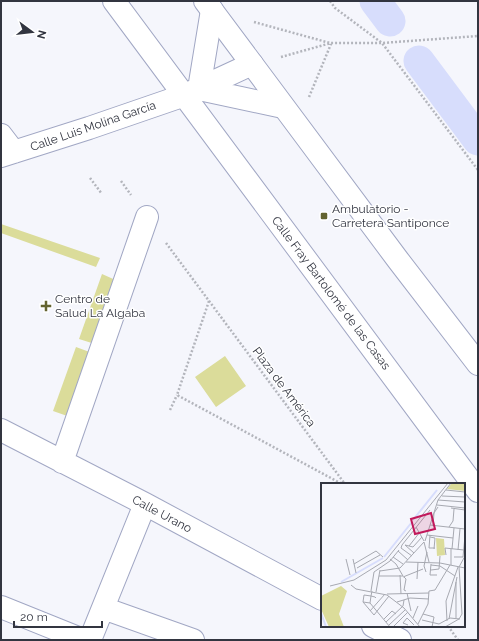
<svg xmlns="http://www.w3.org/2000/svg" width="479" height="641" viewBox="0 0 479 641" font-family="Raleway,sans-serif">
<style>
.green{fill:#dbdc9a}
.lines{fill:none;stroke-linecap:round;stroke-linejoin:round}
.canal{stroke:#d7ddfc;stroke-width:31}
.street-casing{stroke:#a1a7c4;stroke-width:24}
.secondary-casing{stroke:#a1a7c4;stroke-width:24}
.path{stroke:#b3b5bc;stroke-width:2.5;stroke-dasharray:2 2;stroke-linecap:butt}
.street{stroke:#fff;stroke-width:22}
.secondary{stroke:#fff;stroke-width:22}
.poi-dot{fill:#636330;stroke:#fff;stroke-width:1.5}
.labels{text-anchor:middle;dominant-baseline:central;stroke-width:3;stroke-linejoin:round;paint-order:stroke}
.street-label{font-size:12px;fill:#323540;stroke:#fff}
.poi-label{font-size:12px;fill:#323540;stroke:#fff;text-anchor:start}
.inset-river{fill:none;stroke:#d7ddfc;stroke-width:2}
.inset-road{fill:none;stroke:#a7a9b1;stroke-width:1}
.view{fill:#c2185b;fill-opacity:0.15;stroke:#c2185b;stroke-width:2}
.inset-edge{fill:none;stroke:#323540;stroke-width:2}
</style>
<rect width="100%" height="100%" fill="#f5f6fc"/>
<!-- green -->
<path class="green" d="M1 224 100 258 96 267 1 233Z
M102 274 120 282 98 345 79 339Z
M76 347 95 354 73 418 53 411Z
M225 356 246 386 216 407 195 377Z"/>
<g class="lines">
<!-- canal -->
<path class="canal" d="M375 1 390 21
M419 61 478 140"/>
<defs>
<path id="street" d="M114 1 478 491
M199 89 283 107
M199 89 212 10
M1 135 14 152
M1 156 89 128 185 95 252 64
M1 430 145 504 322 599
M62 462 147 217
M1 607 83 640
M103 608 193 640
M373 626 400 640
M90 640 145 504"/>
<path id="secondary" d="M205 1 398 260 478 364"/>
</defs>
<!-- street casing -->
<use href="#street" class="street-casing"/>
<!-- secondary casing -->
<use href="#secondary" class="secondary-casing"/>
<!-- path -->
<path class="path" d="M330 1 335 8 382 43 478 170
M254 22 330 43
M281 57 331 43H382L478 36
M309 97 331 44
M90 178 102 194
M121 181 131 195
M166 243 345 484
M209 301 177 395 342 484
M170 410 177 395
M448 626 458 640"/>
<!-- street -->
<use href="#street" class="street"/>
<!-- secondary -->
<use href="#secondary" class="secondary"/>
</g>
<!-- markers -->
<g class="poi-dot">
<rect x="320" y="212" width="8" height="8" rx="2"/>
<path d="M44 300h4v4h4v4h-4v4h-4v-4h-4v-4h4z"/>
</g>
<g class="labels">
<!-- street labels -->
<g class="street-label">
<text transform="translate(93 126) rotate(-19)">Calle Luis Molina García</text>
<text transform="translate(331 293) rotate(53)">Calle Fray Bartolomé de las Casas</text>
<text transform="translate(284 387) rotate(53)">Plaza de América</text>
<text transform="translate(162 514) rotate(28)">Calle Urano</text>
</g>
<!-- poi labels -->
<g class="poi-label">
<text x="332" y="209">Ambulatorio -<tspan x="332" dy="14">Carretera Santiponce</tspan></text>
<text x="55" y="299">Centro de<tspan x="55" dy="14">Salud La Algaba</tspan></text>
</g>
</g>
<!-- overview -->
<g transform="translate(321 483)">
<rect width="144" height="144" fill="#f5f6fc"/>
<path d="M131 0H144V8L126 6ZM115 55 123 56 124 72 116 73ZM20 103 26 108 18 131 23 144H8L0 126V113Z" fill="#dbdc9a"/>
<path class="inset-river" d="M92 37 116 7M63 74 91 39M20 99 62 75M0 130 5 144"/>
<path class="inset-road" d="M125 7 144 9M121 13 144 14M117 17 144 19M116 22 144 25M130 25 144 27M109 42 144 46M112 43 113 30 117 24M95 44 103 58M128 44 132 38 133 26M106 52 132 55M109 52 108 65H114M109 54 114 55 113 66M104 58 117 17 130 0M103 59 108 79M81 62 109 27M81 62 80 65 91 73M84 62 92 64 101 54M84 62 93 70M88 63 99 49M130 66V82M131 66 133 45M137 67 139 46M77 68 87 77M125 72 124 65 143 67M72 74 82 81M133 74H142L144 53M25 76 29 92M32 76 35 90M85 79 119 80 144 85M33 81 55 68 62 74M110 81 109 92H116M110 82 119 83 134 93M36 85 59 72M110 87 118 86 119 73M59 88 79 85 103 59M105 89 103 83 106 69M79 92 80 111M58 93H82L75 81 69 76M82 94 102 86M83 94 85 96 83 107 85 108M96 96 97 79M30 102 35 106 66 112 83 125 99 144M9 103 33 97 65 77 127 0M50 108 53 89 69 78 78 67M51 108 50 113 49 120 42 119 43 112 50 113 54 114 55 115M55 109 59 87M86 110 90 128M66 111 108 110M42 119 53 132 68 113M76 119 89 115 108 116M49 120 69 144M49 128 64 111M102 131 113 134 111 144M92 135 97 123M135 135V99M63 136 71 128 75 131M128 136 136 94M138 136 141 131 138 84 144 73M101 137 118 141 129 135 139 136M126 138 125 118 137 84M65 139 82 123 83 117M97 141 107 121 108 108 114 107 129 82M68 142 84 127M87 142 82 140 86 135 93 142M72 144 87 129M124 144 138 136"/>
<path class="view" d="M110 30 114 46 94 51 90 36Z"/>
<rect width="144" height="144" class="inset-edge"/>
</g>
<!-- border -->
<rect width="479" height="641" fill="none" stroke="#323540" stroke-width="4"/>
<!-- north arrow -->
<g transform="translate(32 32) rotate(105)" stroke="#ffffff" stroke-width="3" paint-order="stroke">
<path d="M0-3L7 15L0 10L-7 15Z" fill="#323540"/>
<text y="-6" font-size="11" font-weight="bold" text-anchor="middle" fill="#323540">N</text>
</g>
<!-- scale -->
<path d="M14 621v6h88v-6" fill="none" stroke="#323540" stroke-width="2"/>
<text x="20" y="621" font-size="12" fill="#323540" stroke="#ffffff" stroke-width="3" paint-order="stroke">20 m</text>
</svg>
